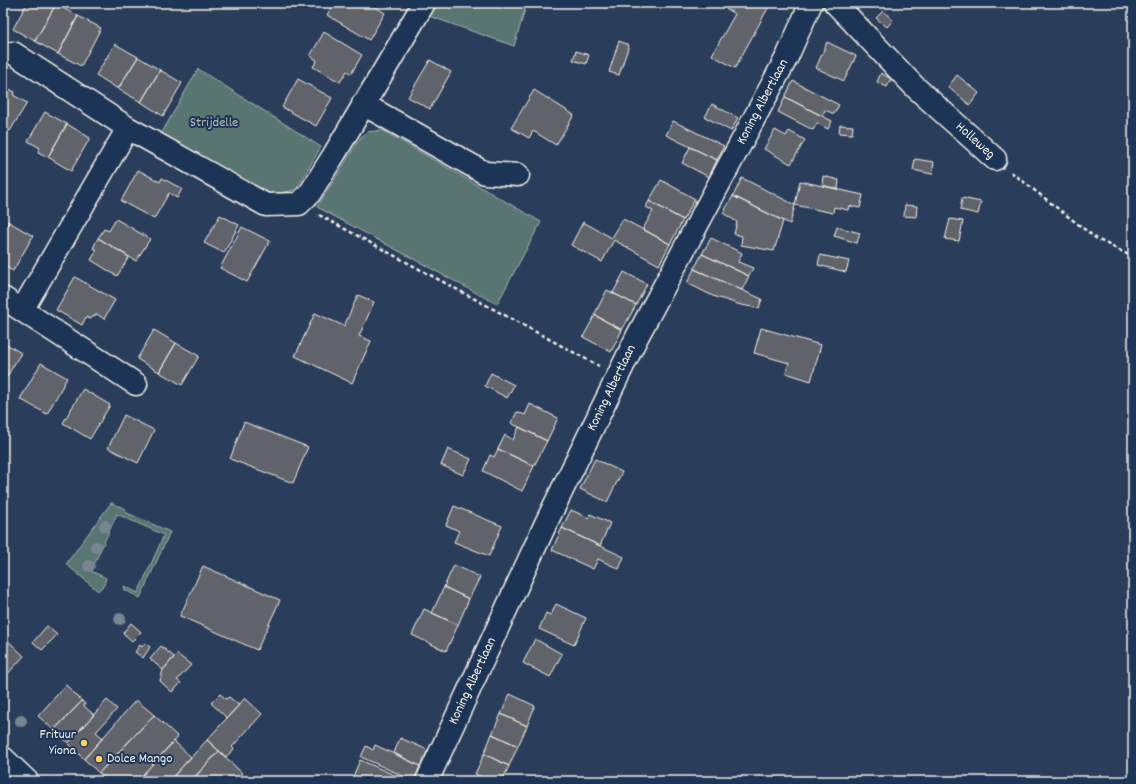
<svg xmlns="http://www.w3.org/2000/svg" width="1136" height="784" viewBox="0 0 1136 784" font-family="Dekko,sans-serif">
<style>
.green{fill:#587472;stroke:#a6b2ad}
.building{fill:#60636a;stroke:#f4f1e8}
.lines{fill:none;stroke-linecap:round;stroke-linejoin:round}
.minor-casing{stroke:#f4f1e8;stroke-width:25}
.major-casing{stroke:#f4f1e8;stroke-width:25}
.path{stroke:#f4f1e8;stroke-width:2.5;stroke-dasharray:4 3;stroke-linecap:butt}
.minor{stroke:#1d3557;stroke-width:22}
.major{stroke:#1d3557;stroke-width:22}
.tree{fill:#77858f}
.poi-dot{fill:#ffd166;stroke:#1d3557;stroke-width:1.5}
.labels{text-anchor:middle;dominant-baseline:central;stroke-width:4;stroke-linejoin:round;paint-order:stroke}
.street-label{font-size:14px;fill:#f4f1e8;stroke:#1d3557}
.park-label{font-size:14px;fill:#b6bfb9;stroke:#1d3557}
.poi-label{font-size:14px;fill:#f4f1e8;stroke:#1d3557;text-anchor:end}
</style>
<rect width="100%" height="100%" fill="#2a3e5b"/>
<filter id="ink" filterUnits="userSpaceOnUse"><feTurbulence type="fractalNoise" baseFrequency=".025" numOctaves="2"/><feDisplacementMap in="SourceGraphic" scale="8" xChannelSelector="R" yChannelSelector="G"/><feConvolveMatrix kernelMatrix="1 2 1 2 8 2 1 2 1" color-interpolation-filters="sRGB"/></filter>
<g filter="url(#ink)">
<!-- green -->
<path class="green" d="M437 3H527L514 46 429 16Z
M198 69 321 147 296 190 267 195 160 136Z
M382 130 541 222 497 304 317 207 361 137 368 132Z
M111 503 126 509 125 512 170 532 140 598 125 590 124 586 138 593 164 535 117 514 91 571 106 578 104 585 98 591 66 564Z"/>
<!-- building -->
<path class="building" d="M27 3 56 4 35 41 13 29Z
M334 3H369L385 13 369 40 327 15Z
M594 3H607L606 8Z
M729 3H758L768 8 735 68 712 55 735 14 726 9Z
M56 4 78 16 58 54 35 41Z
M883 11 893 20 887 27 876 18Z
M78 16 101 28 81 66 58 54Z
M324 32 362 55 351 74 347 71 340 82 313 67 317 60 310 56Z
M619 41 629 45 619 75 609 72Z
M827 42 856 56 844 81 816 68Z
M115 44 138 57 118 89 96 75Z
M576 51 589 55 586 64 573 60Z
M138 57 160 70 141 102 118 89Z
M430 60 451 72 430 109 408 97Z
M160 70 182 83 163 116 141 102Z
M881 73 891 79 887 87 877 82Z
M957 75 979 93 970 105 948 87Z
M298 79 332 98 316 126 282 107Z
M793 81 839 105 834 114 825 110 822 116 785 97Z
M5 87 15 92 13 95 27 103 10 131 3 126V91Z
M534 90 574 115 556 145 533 131 529 138 511 128Z
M785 97 832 121 828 129 817 123 813 130 778 112Z
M712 104 738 118 731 131 705 117Z
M45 112 67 124 48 157 38 152 40 148 28 141Z
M673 121 724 146 717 160 666 135Z
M67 124 90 138 71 171 48 157Z
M840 125 853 126 852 134 839 133Z
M775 130 786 136 789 131 805 140 791 164 764 149Z
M690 147 717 160 709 177 682 163Z
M915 159 934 162 932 174 913 170Z
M138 170 160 182 162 178 182 189 177 198 169 193 154 219 121 201Z
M823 176 839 180 838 189 822 185Z
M742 178 795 205 790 224 733 196Z
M661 180 695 199 683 220 649 201Z
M800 181 863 195 860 208 849 206 848 210 834 207 833 213 795 205Z
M733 196 783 221 774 251 741 245 742 236 734 234 737 222 723 213Z
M962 198 981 202 978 214 960 210Z
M649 201 683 220 670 244 643 229 653 211 646 207Z
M905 205 917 206 916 217 904 216Z
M220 215 239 225 224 253 204 243Z
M3 219 9 222 3 233Z
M116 219 150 239 136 261 98 238 104 229 109 231Z
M623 219 670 244 659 265 614 240 602 262 571 245 583 222 612 238Z
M950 219 963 221 959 241 945 239Z
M9 222 33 236 13 271 3 265V233Z
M242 227 270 241 247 282 220 268Z
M837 227 860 233 857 243 834 236Z
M98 238 129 257 117 276 91 260 97 250 93 248Z
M711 238 742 253 738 262 753 268 749 276 702 254Z
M702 254 749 276 742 290 694 269Z
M820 255 849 261 846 272 818 265Z
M694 269 762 299 759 308 741 305 713 296 687 283Z
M624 272 647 284 636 305 613 293Z
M75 277 115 300 104 319 97 314 90 319 86 317 82 325 56 310Z
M607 290 636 305 622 330 594 315Z
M358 295 374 302 359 336 371 341 352 383 295 356 315 313 344 326Z
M595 315 622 330 611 352 583 337Z
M761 328 821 345 811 381 786 373 789 363 754 353Z
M154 330 176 343 159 372 137 359Z
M3 342 21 353 3 383Z
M176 343 199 356 182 385 159 372Z
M41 363 67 378 47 414 20 399Z
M491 373 514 385 507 398 485 386Z
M83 389 110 405 90 439 63 423Z
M530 404 558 418 547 441 511 423 517 412 525 415Z
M124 415 154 430 138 463 108 448Z
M244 422 308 447 293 483 230 459Z
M519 427 547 441 534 466 498 449 505 435 513 440Z
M448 449 471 459 463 475 441 465Z
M498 449 534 466 522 491 483 471 490 455 494 457Z
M595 459 622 472 607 502 580 489Z
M454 506 502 526 489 556 454 542 459 531 446 525Z
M571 510 589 518 590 514 610 523 600 546 562 528Z
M562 528 624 557 619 569 598 559 593 569 552 550Z
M454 565 480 577 469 599 444 587Z
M203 566 280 600 257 650 180 616Z
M444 587 469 599 458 625 432 613Z
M556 604 586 618 574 645 539 629 546 613 551 615Z
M424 609 458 625 446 651 412 635Z
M131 623 141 632 132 641 123 633Z
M47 626 57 635 42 650 33 642Z
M3 636 24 656 3 679Z
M535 639 562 654 550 677 523 663Z
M145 643 150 647 143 658 135 652 140 645 142 647Z
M161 646 174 657 163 670 150 659Z
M177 654 191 665 177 680 181 683 172 692 160 681 163 670Z
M66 685 82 701 54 730 38 716Z
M220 694 226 699 229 697 239 705 227 718 211 703Z
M510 694 535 706 527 726 501 714Z
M245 698 262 714 232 747 234 749 226 757 207 740Z
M107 700 117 709 96 732 103 738 84 759 68 743Z
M136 700 154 715 99 773 84 759Z
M82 701 85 704 84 706 94 715 68 743 54 730Z
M501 714 527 726 518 746 492 734Z
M154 715 178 737 137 781H108L99 773Z
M492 734 518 746 509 766 484 754Z
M400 738 428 750 420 766 394 753Z
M207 740 219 751 191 781H169Z
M174 741 191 757 169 781H137Z
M375 745 420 766 414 781 361 757 366 746 373 750Z
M219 751 242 773 235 781H191Z
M484 754 509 766 502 781H490L475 774Z
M360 760 408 781H357L352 779Z"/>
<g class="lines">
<defs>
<path id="minor" d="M835 3 915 87 995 159
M13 53 128 128 266 205 299 204 310 193 335 153 424 3
M363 104 485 173 518 175
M3 298 136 384
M22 310 128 128
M427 781 546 523 637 337 787 57 811 3"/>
<path id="major" d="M3 758 27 781"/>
</defs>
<!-- minor casing -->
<use href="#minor" class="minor-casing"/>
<!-- major casing -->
<use href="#major" class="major-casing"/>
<!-- path -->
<path class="path" d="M1011 172 1097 239 1133 257
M319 215 599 366"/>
<!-- minor -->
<use href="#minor" class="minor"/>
<!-- major -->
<use href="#major" class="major"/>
</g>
<!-- trees -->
<g class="tree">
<circle cx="105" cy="526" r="6"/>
<circle cx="96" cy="547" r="6"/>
<circle cx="89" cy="566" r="6"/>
<circle cx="120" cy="619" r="6"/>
<circle cx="21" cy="721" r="6"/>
</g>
</g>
<!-- markers -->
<g class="poi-dot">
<circle cx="84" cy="743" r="4"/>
<circle cx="99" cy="759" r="4"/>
</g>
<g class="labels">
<!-- street labels -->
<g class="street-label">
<text transform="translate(763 102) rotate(-62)">Koning Albertlaan</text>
<text transform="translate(975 141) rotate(42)">Holleweg</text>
<text transform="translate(612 388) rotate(-64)">Koning Albertlaan</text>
<text transform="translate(473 681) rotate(-65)">Koning Albertlaan</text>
</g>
<!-- park labels -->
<g class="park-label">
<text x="214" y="123">Strijdelle</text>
</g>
<!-- poi labels -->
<g class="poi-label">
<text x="76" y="735">Frituur<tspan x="76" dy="16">Yiona</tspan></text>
<text x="107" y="759" text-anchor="start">Dolce Mango</text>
</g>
</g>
<!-- margin -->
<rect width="1136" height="784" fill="none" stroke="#1d3557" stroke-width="16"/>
<rect x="8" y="8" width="1120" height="768" fill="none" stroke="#f4f1e8" stroke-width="1.5" filter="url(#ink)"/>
</svg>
